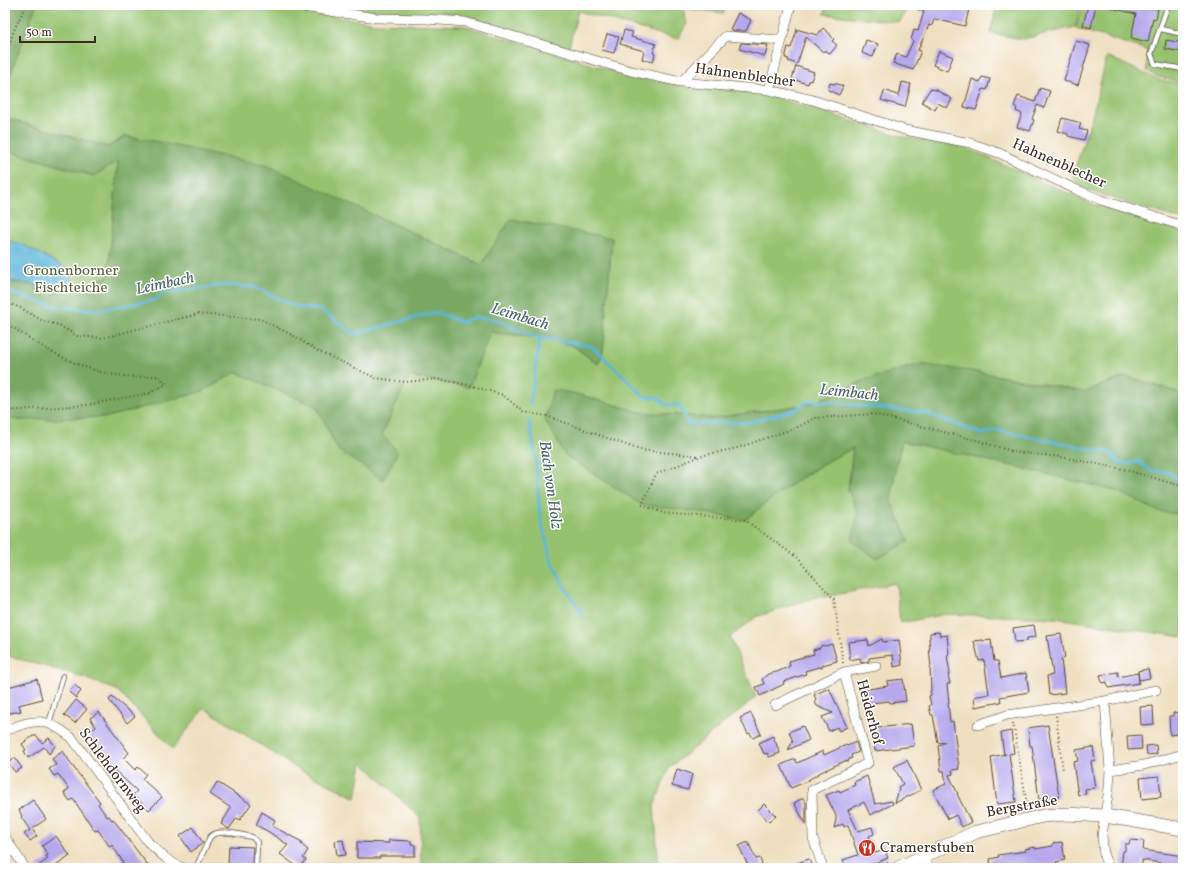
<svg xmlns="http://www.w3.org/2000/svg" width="1188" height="873" viewBox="0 0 1188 873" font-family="Vollkorn,serif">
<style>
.green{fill:#96c26f;stroke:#687646}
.forest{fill:#78a862;stroke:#5a6940}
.water{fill:#5bb5d8;stroke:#4b707b}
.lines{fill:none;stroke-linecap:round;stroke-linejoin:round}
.stream{stroke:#5bb5d8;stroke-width:3}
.building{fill:#b6a8ed}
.lane-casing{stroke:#564536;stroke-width:6}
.street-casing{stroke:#564536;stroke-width:10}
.secondary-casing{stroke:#564536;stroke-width:14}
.path{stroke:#564536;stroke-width:2;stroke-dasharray:1 3;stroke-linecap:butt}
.lane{stroke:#fff;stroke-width:4.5}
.street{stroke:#fff;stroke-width:9}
.secondary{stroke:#fff;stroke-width:13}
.labels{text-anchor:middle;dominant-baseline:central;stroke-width:3;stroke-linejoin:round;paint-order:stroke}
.street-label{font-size:15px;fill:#3b2a1e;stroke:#fff}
.park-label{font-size:15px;fill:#5b5f3a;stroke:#fff}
.poi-label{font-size:15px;fill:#3b2a1e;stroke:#fff;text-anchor:start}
.water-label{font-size:16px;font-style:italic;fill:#486268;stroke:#fff}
</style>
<rect width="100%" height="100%" fill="#fff"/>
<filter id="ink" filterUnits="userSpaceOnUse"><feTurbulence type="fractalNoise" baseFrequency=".025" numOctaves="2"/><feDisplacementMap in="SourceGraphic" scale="8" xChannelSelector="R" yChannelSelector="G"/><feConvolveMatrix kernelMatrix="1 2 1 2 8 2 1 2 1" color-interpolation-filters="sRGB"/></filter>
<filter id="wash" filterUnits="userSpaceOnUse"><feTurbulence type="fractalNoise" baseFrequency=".012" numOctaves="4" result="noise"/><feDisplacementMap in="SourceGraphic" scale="16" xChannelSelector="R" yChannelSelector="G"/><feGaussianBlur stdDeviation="0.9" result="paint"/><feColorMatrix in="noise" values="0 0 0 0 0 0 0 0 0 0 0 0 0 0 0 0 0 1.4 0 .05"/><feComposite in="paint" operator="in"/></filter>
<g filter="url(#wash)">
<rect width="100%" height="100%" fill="#efdfc0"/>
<!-- green -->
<path class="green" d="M36 5H259L377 23 465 26 636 78 692 87 760 93 904 137 964 147 1095 205 1183 232V394L1126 376 1085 392 972 371 868 379 810 404 713 418 640 412 573 393 694 511 745 520C778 492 815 467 853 448L848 490 858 513 853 541H909L891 501 896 466 902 441 1022 468 1120 492 1157 511 1183 515V637L1055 618 946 614 900 623 896 583C872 588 848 592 824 597L822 595 756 617 730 637 756 697 669 768 654 806 659 868H427L421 866 420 818 362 762 356 798 298 769 204 708 173 749 117 690 76 675 5 655V417L19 420 107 417 204 391 236 372 317 407 338 450 382 435 409 376 469 387 490 332 540 338 572 345 598 364 603 351 612 238 482 265 379 217 154 141 125 136 108 147 5 118V86L10 75Z
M322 5H726L724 13 685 8 684 17 687 23 678 39 578 11 569 47 462 15 445 14H375Z
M828 5H910L900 22 824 14Z
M997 5H1081L1075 27 1023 39 990 33Z
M1083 5H1183V82L1158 77 1147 71V50L1076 28Z
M1107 56 1159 80 1183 84V220L1083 189 1072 177 1092 117Z
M5 150 94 176 118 160 110 257 172 288 5 292Z"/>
<!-- forest -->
<path class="forest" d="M5 5H36L10 75 5 86Z
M5 118 108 147 125 136 154 141 269 166 481 265 511 219 612 238 603 351 598 364 572 345 540 338 490 332 469 387 409 376 382 435 398 452 383 480 338 450 317 407 236 372 204 391 107 417 19 420 5 417V281L68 290 108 277 118 161 94 176 5 150Z
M920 364 972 371 1085 392 1126 376 1183 394V515L1157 511 1120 492 1022 468 902 441 896 466 891 501 909 541 877 559 852 541 858 513 848 490 853 448C815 466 777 493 745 520L694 511 642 505 565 455 545 420 553 390 573 393 640 412 713 418 810 404 868 379Z"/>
<!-- water -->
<path class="water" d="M5 240 22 244 72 271 68 290 5 280Z"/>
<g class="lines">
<!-- stream -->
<path class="stream" d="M5 283 10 292
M5 291 57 307 100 310 155 300 164 293 227 285 254 287 297 307 321 310 354 334 436 312 461 322 476 317 496 320 534 337 592 346 645 397H656L667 405H679L689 424 749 422 795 410 810 400 926 413 982 434 996 430 1111 453 1118 462 1128 464 1138 461 1151 471 1169 472 1179 481 1183 482
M530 405 540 338
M529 421 535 453 540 515 551 560 563 584 583 616"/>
</g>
<g id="blocks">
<!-- building -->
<path class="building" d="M907 5H970L965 26 934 19 932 26 929 25 918 50 921 51 913 70 893 63 897 54 906 57 913 41 911 40 914 30 918 31 924 12Z
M1088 5H1096L1091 28 1083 26Z
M1111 5H1134L1158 9 1156 19 1153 18 1148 42 1131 38 1136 14 1111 8Z
M738 13 751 20 746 31H734L730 29Z
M823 28 831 35V36L834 39 832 41 837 45 830 54 825 50 823 52 806 37 797 64 788 61 789 59 785 58 788 47 791 48 797 30 796 29 817 35Z
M624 30 633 32 631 37 656 44 653 53 655 54 653 62 642 59 644 51 620 44Z
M607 34 619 37 614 53 602 50Z
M866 40 878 44 873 57 862 53Z
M1166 40 1183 43V52L1165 49Z
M1076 41 1090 45 1078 85 1064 81Z
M741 43 768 45 765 56 739 49Z
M939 51 953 57 947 71 933 65Z
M796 66 814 72 811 81 809 80 808 84 792 79Z
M982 77 990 79 987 90 983 89 976 110 964 107 972 79 980 82Z
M902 82 911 84 905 107 881 100 885 90 899 96Z
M830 83 834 84 835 83 843 86 839 95 828 90Z
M1040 88 1050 91 1044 108 1037 105 1032 119 1034 120 1030 131 1017 127 1022 114 1016 111 1017 108 1014 106 1018 96 1035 102Z
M930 89 936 90 952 99 947 108 938 103 935 110 922 102Z
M1062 118 1081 123 1079 129 1087 131 1084 140 1068 136V134L1058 131Z
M1034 625 1036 637 1027 638V641L1015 642 1013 628Z
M939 632 940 636 947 635 949 655H947L950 674H948L950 684H947L949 703H948L950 722 953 721 959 769 952 770 953 774 949 775 958 794H957L971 822 962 827 956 815 948 819 933 790 946 784 944 771H941L938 746 946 742 938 743 933 715H931L929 706 931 705 929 696 931 695 930 691H931L930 667H931L929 648H930L929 638H930V633Z
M1061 634 1065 658 1061 659 1065 693 1049 695 1047 676 1053 675 1047 636Z
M882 639 883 642 899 640 902 665 894 667 893 655 869 658V661L861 663 860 658 850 660 848 642 868 640 869 646Z
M983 640V641L991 640 994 661H998L1001 678 1026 673 1029 692 1000 697 1001 702 975 707 974 697 989 694 984 660 979 661 974 641Z
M832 644 837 661 823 665 822 668 819 667 805 671 806 674 783 682 784 684 760 696 756 687 764 684 762 679 768 674 777 672 790 666 789 661 814 654 813 650 820 648 822 645 825 646Z
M1148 669 1150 678 1139 680 1138 671Z
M1118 672V677L1138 673 1139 683 1108 688 1107 682 1102 683 1100 675Z
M37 679 42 699 19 705 21 711 5 714V693L9 692 8 687Z
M903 679 906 701 890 703 889 701 862 704 861 690 888 686 887 681Z
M75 685 81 691 76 698 69 692Z
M829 688 847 727 839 731 837 727 829 731 822 717 833 713 817 706 815 702 816 699 814 695Z
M112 697 135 716 127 723 109 700Z
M76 700 87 709 75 723 64 715Z
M1153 706 1154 724 1141 725 1140 707Z
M99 712 129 753 123 758 135 770 138 767 146 774 142 779 162 797 149 810 133 795 137 791 112 768 87 734 96 727 90 718Z
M1183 712V733L1170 735 1169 716H1173V713Z
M751 713 761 734 753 738 750 733 748 734 740 718Z
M911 724 914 746 875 751 873 731 877 730V728Z
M1048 725 1059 797 1039 800 1032 746H1030L1028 728Z
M803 726 809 740 788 750 793 741 789 732Z
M1011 731 1014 753 1009 754 1016 802 997 804 991 757 1006 754 1004 755 1001 733Z
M1141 735 1142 749 1128 750 1127 736Z
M33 736H37L42 743 49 738 55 746 49 754 44 747 28 758 24 751 26 750 22 744Z
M773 736 780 753 769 757 767 753 764 754 759 743Z
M856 742 859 752 851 755 852 758 849 759 848 762 845 761 821 772 805 782 791 788 781 765 795 759 797 763 823 751 824 755 846 745 847 746Z
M1156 745 1157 754 1147 755 1146 746Z
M1093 747 1095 760 1091 761 1095 788 1085 789 1086 794 1078 795 1073 762 1078 761 1076 750Z
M63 751 74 768 100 802 98 804 107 817 109 816 112 820 113 819 150 868H115L123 862 112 845 110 847 98 830 95 831 73 799 70 801 64 793 69 789 58 774 54 776 49 769 56 765 52 759Z
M15 758 22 768 15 772 8 763Z
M907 760 921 790 895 803 899 789 898 787 903 784 894 767Z
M677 769 692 774 688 790 672 786Z
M867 776 875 804 892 801 893 804 870 815 864 802 848 810 858 831 872 827 874 834 869 836 875 853 885 850 888 858 862 868H846L843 860 858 855 848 825 844 827 843 824 834 828 836 820V816L826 795 839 790 840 792 855 785 854 782Z
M1159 776 1161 797 1142 799 1140 778Z
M217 782 251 804 240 820 237 818 229 829 221 824 231 808 210 794Z
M803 798 806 803V824L794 803Z
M33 800 46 819 32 829 37 836 30 841 24 834 30 830 21 817 22 816 19 810Z
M764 804 776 816 769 822 758 810Z
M262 812 275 820 272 826 302 842 301 844 308 850 303 858 306 860 299 868 280 854 288 845 269 832 256 825Z
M193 827 203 843 191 852 180 836Z
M56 836 70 856 53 868H35L48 859 46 856 48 855 42 846Z
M343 840 346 855 337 856 335 841Z
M389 840 411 841V844L415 845V856H380V858H357V842L389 843Z
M1130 840 1144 841 1143 850 1183 856V868H1159L1160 863 1142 860V866H1134V868H1121L1123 851H1125V844H1129Z
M748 842 756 859 760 858 763 868H749L739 846Z
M1062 842 1065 860 1056 862 1057 864 1027 868H991L990 859 999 857 998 855 1026 851 1025 849 1035 847V849L1053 846V843Z
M229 846 253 847 252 865 228 864Z
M809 859 812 868H785V867Z"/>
</g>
</g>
<g filter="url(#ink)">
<use href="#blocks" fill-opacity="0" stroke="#564536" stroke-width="1"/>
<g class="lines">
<defs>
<path id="lane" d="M1168 5 1151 54 1155 64 1183 69
M1161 29 1183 34
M49 723 63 676
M196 868 210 837C218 828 241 835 252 837L257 842 256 868"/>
<path id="street" d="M289 5 377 18 426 19 465 22 631 71 681 82 769 90 813 100 905 130 970 143 999 153 1077 190 1101 200 1183 226
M681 82 726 36 781 40
M769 90 790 9
M1105 701 1156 690
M775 705 844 672 876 666
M978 725 1007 715 1105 701 1110 770 1109 788 1102 836 1104 856 1108 868
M5 731C35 718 46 717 72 738L148 842C159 852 169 863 183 868
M1110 770 1144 765 1183 754
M5 837 25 868
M923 856 929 868
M823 868 813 838 812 790 868 763 844 672"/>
<path id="secondary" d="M898 868 976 832 1043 816 1066 814 1105 816 1183 829"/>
</defs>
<!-- lane casing -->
<use href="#lane" class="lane-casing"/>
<!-- street casing -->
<use href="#street" class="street-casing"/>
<!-- secondary casing -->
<use href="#secondary" class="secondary-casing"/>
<!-- path -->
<path class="path" d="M5 56 14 30 26 5
M5 302 21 308 43 321 59 325 77 336 102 338 198 314 260 319 294 336 318 351 376 378 405 382 436 379 469 385 503 395 523 412 547 416 640 450 699 456
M5 322C41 347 80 372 125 376 136 378 148 376 159 376L166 384 150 393 86 405 5 411
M843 663 834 599 796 557 745 520 663 513 642 505 656 474 701 456 737 448 798 427 815 418 873 414 979 441 1014 452 1061 457 1123 469 1178 485H1183
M1056 716 1063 771
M1013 723 1028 810
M876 868 888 863"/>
<!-- lane -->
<use href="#lane" class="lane"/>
<!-- street -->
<use href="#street" class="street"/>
<!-- secondary -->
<use href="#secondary" class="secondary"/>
</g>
</g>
<!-- icons -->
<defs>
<symbol id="restaurant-disc" viewBox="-11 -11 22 22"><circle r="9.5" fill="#c8321e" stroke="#fff"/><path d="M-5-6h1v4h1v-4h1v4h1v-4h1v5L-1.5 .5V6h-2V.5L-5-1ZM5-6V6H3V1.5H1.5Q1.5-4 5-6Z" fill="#fff"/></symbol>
</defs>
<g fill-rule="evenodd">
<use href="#restaurant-disc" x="857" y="838" width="20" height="20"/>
</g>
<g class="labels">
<!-- street labels -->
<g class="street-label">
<text transform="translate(745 76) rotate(8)">Hahnenblecher</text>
<text transform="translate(1059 164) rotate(24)">Hahnenblecher</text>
<text transform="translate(869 712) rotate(75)">Heiderhof</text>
<text transform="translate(112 771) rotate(53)">Schlehdornweg</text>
<text transform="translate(1022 807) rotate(-10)">Bergstraße</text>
</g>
<!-- park labels -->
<g class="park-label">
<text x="71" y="271">Gronenborner<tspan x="71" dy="17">Fischteiche</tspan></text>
</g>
<!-- poi labels -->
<g class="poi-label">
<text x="880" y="848">Cramerstuben</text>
</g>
<!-- water labels -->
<g class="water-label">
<text transform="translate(165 284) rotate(-12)">Leimbach</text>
<text transform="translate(520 317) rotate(17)">Leimbach</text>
<text transform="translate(849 393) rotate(6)">Leimbach</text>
<text transform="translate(550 485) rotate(82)">Bach von Holz</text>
</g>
</g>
<!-- margin -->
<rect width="1188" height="873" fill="none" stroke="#fff" stroke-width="20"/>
<!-- scale -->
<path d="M20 36v6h75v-6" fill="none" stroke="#3b2a1e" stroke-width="2"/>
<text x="26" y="36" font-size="12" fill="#3b2a1e" stroke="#ffffff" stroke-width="3" paint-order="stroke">50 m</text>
</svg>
